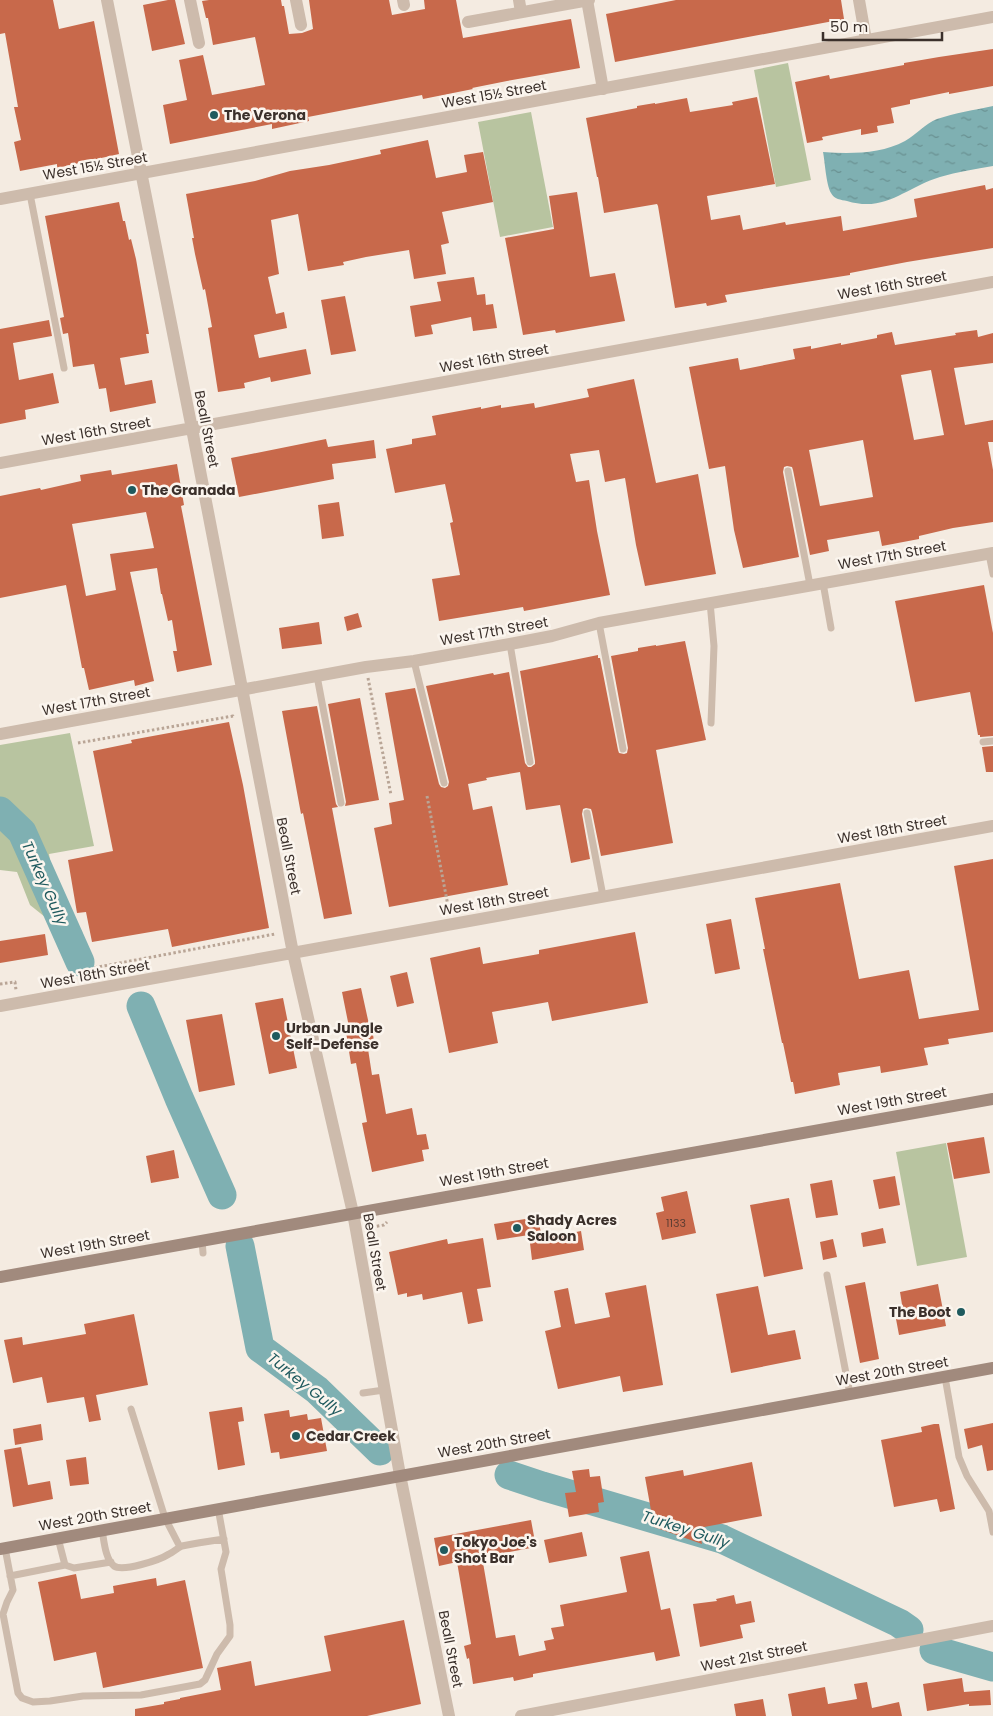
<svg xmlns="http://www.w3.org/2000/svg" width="993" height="1716" viewBox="0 0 993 1716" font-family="Poppins,sans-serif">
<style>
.grass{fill:#b8c4a0}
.water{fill:url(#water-ripples)}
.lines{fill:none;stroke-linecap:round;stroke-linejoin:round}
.river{stroke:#7fb0b2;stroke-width:29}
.building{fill:#c8694b;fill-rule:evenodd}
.path{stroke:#b9a596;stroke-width:3;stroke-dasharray:2.5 2.5;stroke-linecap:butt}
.lane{stroke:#cdbbac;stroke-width:7}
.street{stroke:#cdbbac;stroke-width:12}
.secondary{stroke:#a18a7d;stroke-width:12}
.poi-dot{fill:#1f5a5e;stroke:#fbf5ee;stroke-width:2}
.labels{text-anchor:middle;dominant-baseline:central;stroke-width:5;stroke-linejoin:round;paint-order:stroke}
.number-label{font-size:11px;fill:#5e3e33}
.street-label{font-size:14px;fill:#3b302b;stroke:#fbf5ee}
.poi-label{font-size:14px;font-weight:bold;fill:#3b302b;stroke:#fbf5ee;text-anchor:start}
.water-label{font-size:15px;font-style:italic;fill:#1f5a5e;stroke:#fbf5ee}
</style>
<defs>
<pattern id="water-ripples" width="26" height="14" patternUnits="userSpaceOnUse" patternTransform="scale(1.25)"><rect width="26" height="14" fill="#7fb0b2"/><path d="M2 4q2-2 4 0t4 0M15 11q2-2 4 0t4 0" fill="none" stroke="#699091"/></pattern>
</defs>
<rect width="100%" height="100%" fill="#f4ebe1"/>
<!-- grass -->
<path class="grass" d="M788 63 811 180 776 187 754 70Z
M531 112 553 227 500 237 478 122Z
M70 733 94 846 49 854 56 896 82 931 88 966 69 969 55 925 30 905 17 872 0 870V745Z
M946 1143 967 1257 917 1266 896 1152Z"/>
<!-- water -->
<path class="water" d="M993 106V166C976 169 957 172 940 177 906 187 886 213 847 201 841 200 834 199 831 193 826 184 825 162 823 152 850 154 881 154 905 141 917 134 925 124 937 119 955 113 974 110 993 106Z"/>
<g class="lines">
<!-- river -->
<path class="river" d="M0 811 22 832 80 962
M141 1006 179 1098 222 1195
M240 1246 260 1348 317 1390 380 1451
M509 1475 542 1486 722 1539 899 1623 909 1630
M934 1650 993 1667"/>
</g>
<!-- building -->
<path class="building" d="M0 0H53L59 29 94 21 119 154 57 168V164L20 171 14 142 21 140 14 107H18L5 33 0 34Z
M168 0H175L185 44 152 51 143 5Z
M209 0H281L282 6H284L289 34 302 33 313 29 309 0H389L392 15 425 9 424 0H456L463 38 571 19 580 68 507 81 472 88 473 89 423 99 422 95 308 117 309 121 272 129V124L170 144 163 105 187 100 179 60 203 55 212 95 265 85 255 37 213 45 208 18H206L202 1Z
M676 0H841L844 19 615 62 606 14Z
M993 49V86L949 94V92L910 100V104L891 108 894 123 877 126 878 132 861 135V129L822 137 823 140 807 143 795 82 829 75 830 79 904 65V63L939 57Z
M757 97 775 184 707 196 711 220 740 215 743 230 785 222 786 225 841 216 843 231 917 217 914 199 985 185 986 190 993 188V248L907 262 850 273V275L725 295 727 302 707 306 706 303 675 308 658 206 657 204 604 213 598 177H597L586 118 637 108V106L655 103V104L687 98 690 112 733 105 732 102Z
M428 140 436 178 467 172 464 155 483 152 493 202 442 212 449 243 441 245 446 274 414 279 409 250 366 257 343 262 344 265 308 271 298 214 271 220 279 274 268 277 276 314 284 312 287 328 254 335 259 358 306 349 311 374 271 382 270 377 244 383 245 388 218 392 208 328 212 327 205 289 203 290 195 254 192 238H194L186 194 255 181 290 171 329 165 381 154 380 150Z
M577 192 590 277 615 273 625 321 573 330 556 333 555 330 523 335 505 238 554 229 549 196Z
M119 202 123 221H125L129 240 131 239 136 259 149 334H146L149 353 120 358 125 385 152 380 156 403 110 412 106 388 99 389 94 364 73 367 68 333 63 334 60 318 64 317 45 216Z
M474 277 477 295 485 294 486 305 493 304 497 328 473 331 471 317 431 325 433 334 415 337 410 306 441 301 437 282Z
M345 296 356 351 331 355 321 300Z
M49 320 52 336 13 343 19 380 53 373 59 403 25 410 26 419 0 424V329Z
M977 330 978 337 993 333V363L954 368 965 425 993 420V442H988L993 470V522L953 528 919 536V539L882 546 879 531 827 540 829 551 810 555 793 470 792 467 787 466 784 467 783 472 799 557 743 568 734 530 725 466 709 469 689 367 738 358 740 370 795 359 793 349 811 346V349L841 343V345L877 338V335L892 332 895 345 956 335 955 333ZM931 370 944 435 914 440 901 375ZM863 440 873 497 820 506 809 450Z
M634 379 656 483 698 474 716 574 645 586 636 545 625 478 605 482 599 450 570 454 576 482 589 480 597 531 610 595 524 611 523 607 439 621 432 579 460 575 450 523 453 522 445 484 395 493 386 449 412 444V439L436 435 432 416 481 407V409L501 405V408L534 403 535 408 589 397 587 389Z
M326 439 328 447 374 440 376 458 332 464 334 479 239 497 231 458Z
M177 464 184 505 181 506 212 665 177 672 173 651H177L172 620 168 621 162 594H161L157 568 130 572 154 681 135 686 134 680 89 690 84 668H82L66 585 0 598V496L40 488 41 490 81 481 80 475 111 470 112 475ZM146 512 154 548 110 554 116 590 86 596 72 524Z
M339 502 344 536 322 539 318 505Z
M984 585 993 633V736L980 737V735H978L970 692 915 702 895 601Z
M358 613 362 627 347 631 344 617Z
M319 622 322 644 282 649 279 628Z
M685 641 706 740 656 750 673 843 601 856 592 812 591 809 586 808 583 809 582 814 590 859 571 863 560 805 526 810 520 772 486 778 487 780 468 784 473 810 492 806 508 885 389 907 374 828 392 824 389 803 404 800 385 693 415 688 439 784 441 787 445 788 448 786 449 782 426 686 493 673 494 675 509 672 525 763 528 767H531L535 764V761L520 671 598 655V658H600L618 750 619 753 624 754 627 753 628 748 611 656 638 651V648L656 645V646Z
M360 698 379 800 345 806 346 802 328 704Z
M317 706 336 804 338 807 332 808 352 914 324 919 303 813 301 814 282 711Z
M229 722 243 785 269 928 172 947 168 929 92 942 86 912 77 913 68 860 113 851 93 751 132 743 131 740Z
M993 746V772H986L982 747Z
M993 859V1032L948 1039 949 1044 924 1048 928 1065 881 1073 880 1066 838 1073 840 1085 795 1094 793 1082H791L783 1043H782L763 949H765L755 898 840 883 859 979 909 970 919 1019 979 1010 954 866Z
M731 919 740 969 715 974 706 924Z
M635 932 648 1003 552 1021 548 1002 492 1012 498 1043 449 1053 430 958 480 947 483 964 539 954V950Z
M45 934 48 955 0 963V941Z
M407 972 414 1003 397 1007 390 976Z
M361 988 370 1029 372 1028 375 1048 368 1049 372 1075 379 1074 386 1114 412 1108 417 1135 426 1134 429 1149 422 1150 424 1161 372 1172 362 1123 367 1122 356 1063 351 1064 346 1032H350L342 992Z
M283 998 297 1068 269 1074 255 1003Z
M222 1014 235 1085 199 1092 186 1020Z
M984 1137 990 1173 954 1179 947 1143Z
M174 1150 179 1178 151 1183 146 1156Z
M895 1176 900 1205 879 1209 873 1180Z
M832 1180 838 1215 816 1218 810 1184Z
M687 1191 696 1233 662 1240 656 1213 664 1211 661 1197Z
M789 1198 803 1269 764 1277 750 1205Z
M538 1217 542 1239 581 1231 584 1250 532 1260 529 1235 497 1240 494 1224Z
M883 1228 886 1243 863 1247 861 1233Z
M483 1238 491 1287 477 1289 483 1321 468 1324 462 1292 423 1300 422 1294 407 1297V1293L398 1295 389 1252 447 1239 448 1244Z
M833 1239 837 1257 823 1260 820 1242Z
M865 1282 879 1359 860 1363 845 1286Z
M938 1284 946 1326 899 1335 896 1319 904 1317 900 1292Z
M646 1285 663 1385 623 1392 620 1376 558 1389 545 1331 561 1327 554 1291 568 1288 575 1324 610 1317 605 1293Z
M758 1286 768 1335 795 1330 801 1359 731 1373 716 1294Z
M134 1314 148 1385 96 1395 101 1420 89 1422 84 1397 47 1403 42 1377 13 1383 4 1340 22 1337 23 1345 86 1334 84 1324Z
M242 1407 244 1421 238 1422 245 1465 218 1470 209 1412Z
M289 1410 290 1417 307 1414 308 1420 321 1418 327 1451 280 1459 279 1452 271 1453 264 1414Z
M993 1423V1470L987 1471 982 1445 968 1449 964 1429Z
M41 1424 43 1440 15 1445 13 1429Z
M934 1424H939L955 1509 940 1512 937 1499 894 1507 881 1440 922 1432 921 1427Z
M21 1447 28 1485 50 1481 53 1499 13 1507 4 1450Z
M86 1457 89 1484 70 1486 66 1460Z
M752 1462 762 1516 699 1528 702 1544 654 1527 645 1477 683 1470 684 1476Z
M589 1469 590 1477 600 1476 604 1502 598 1503 599 1512 569 1517 565 1493 576 1492 572 1471Z
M531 1520 536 1547 482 1557 496 1638 515 1635 519 1656 546 1650 544 1641 554 1639 551 1628 564 1626 560 1605 627 1592 620 1557 649 1551 661 1610 670 1608 680 1656 656 1661 654 1652 533 1674V1677L514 1681 513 1677 473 1684 469 1658 467 1659 464 1646 471 1644 457 1562 439 1566 434 1538Z
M582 1532 587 1556 549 1563 544 1540Z
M76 1574 81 1599 114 1593 113 1586 156 1578 157 1586 185 1580 203 1668 103 1688 96 1652 54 1661 38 1582Z
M734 1595 736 1604 751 1601 755 1622 740 1625 743 1638 700 1647 693 1604 717 1601 716 1599Z
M404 1620 421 1704 367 1716H135V1709L164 1704V1702L180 1699V1698L221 1690 217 1668 251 1661 255 1686 331 1671 324 1636Z
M962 1678 964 1692 990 1690 991 1705 969 1706V1704L927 1711 923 1684Z
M867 1682 872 1708 899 1702 902 1716H792L788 1694 825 1687 828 1704 857 1699 854 1684Z
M763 1699 766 1716H736L734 1704Z"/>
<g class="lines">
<!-- path -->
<path class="path" d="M368 678 391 795
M78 743 233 716 234 718
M427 796 449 911
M95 976 93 968 275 934
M0 984 15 982 16 990
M367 1228 384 1225 387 1222"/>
<!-- lane -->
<path class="lane" d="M30 194 64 368
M788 471 810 585
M989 554 993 574
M823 583 831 628
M710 602 714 646 711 723
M599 623 623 749
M510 644 530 762
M414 661 444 783
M317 676 341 803
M983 742 993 741
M587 813 603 896
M202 1240 203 1253
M827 1275 850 1394
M945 1377 959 1457 967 1476 989 1511 993 1532
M363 1393 384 1390
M131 1409 165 1518 180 1547
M102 1530C104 1540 105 1559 114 1566 123 1572 160 1560 169 1554 174 1552 177 1548 182 1546 196 1543 210 1541 224 1539
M58 1538 65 1565 74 1568 111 1562
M5 1548 13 1590 7 1602 3 1614 18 1693 22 1698 33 1702 50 1701 83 1696 141 1695 200 1684 205 1680 217 1654 230 1636V1625L221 1569 226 1552 218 1508
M10 1576 65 1565"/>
<!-- street -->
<path class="street" d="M107 0 192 429 293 953 353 1213 400 1475 449 1716
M190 0 199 43
M296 0 301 25
M403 0 404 5
M519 0 521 12
M587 0 603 89
M859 0 866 40
M468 22 589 0
M0 199 993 17
M0 463 993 282
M0 734 366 667 414 661 510 644 552 636 599 623 993 553
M0 1006 993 826
M521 1716 993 1626"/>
<!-- secondary -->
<path class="secondary" d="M0 1277 993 1099
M0 1549 993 1368"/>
</g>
<!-- markers -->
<g class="poi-dot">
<circle cx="214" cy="115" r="5"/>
<circle cx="132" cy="490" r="5"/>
<circle cx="276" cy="1036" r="5"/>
<circle cx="517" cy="1228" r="5"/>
<circle cx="961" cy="1312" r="5"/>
<circle cx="296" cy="1436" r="5"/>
<circle cx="444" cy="1550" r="5"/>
</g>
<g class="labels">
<!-- number labels -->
<g class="number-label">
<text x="676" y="1223">1133</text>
</g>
<!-- street labels -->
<g class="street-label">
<text transform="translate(494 94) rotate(-10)">West 15½ Street</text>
<text transform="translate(95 166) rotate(-10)">West 15½ Street</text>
<text transform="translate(892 285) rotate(-10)">West 16th Street</text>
<text transform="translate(494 358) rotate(-10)">West 16th Street</text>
<text transform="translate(207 429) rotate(79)">Beall Street</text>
<text transform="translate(96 431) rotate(-10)">West 16th Street</text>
<text transform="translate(892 555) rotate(-10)">West 17th Street</text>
<text transform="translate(494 631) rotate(-10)">West 17th Street</text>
<text transform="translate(96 701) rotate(-10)">West 17th Street</text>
<text transform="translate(892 829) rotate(-10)">West 18th Street</text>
<text transform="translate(289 856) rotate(79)">Beall Street</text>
<text transform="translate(494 901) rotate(-10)">West 18th Street</text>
<text transform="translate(95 974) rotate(-10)">West 18th Street</text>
<text transform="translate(892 1101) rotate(-10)">West 19th Street</text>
<text transform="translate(494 1172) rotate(-10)">West 19th Street</text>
<text transform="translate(95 1244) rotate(-10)">West 19th Street</text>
<text transform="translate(375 1252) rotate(80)">Beall Street</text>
<text transform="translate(892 1371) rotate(-10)">West 20th Street</text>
<text transform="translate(494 1443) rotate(-10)">West 20th Street</text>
<text transform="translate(95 1516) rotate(-10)">West 20th Street</text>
<text transform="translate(451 1649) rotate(79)">Beall Street</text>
<text transform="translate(754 1656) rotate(-11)">West 21st Street</text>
</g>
<!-- poi labels -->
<g class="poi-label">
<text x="224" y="115">The Verona</text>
<text x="142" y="490">The Granada</text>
<text x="286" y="1028">Urban Jungle<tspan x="286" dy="16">Self-Defense</tspan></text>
<text x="527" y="1220">Shady Acres<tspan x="527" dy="16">Saloon</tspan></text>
<text x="951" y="1312" text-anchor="end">The Boot</text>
<text x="306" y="1436">Cedar Creek</text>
<text x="454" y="1542">Tokyo Joe's<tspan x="454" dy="16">Shot Bar</tspan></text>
</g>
<!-- water labels -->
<g class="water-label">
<text transform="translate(45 883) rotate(66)">Turkey Gully</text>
<text transform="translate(305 1384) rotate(39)">Turkey Gully</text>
<text transform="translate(686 1529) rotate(18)">Turkey Gully</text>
</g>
</g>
<!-- scale -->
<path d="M823 32v8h119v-8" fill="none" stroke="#3b302b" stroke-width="2.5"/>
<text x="830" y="32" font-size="15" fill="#3b302b" stroke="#fbf5ee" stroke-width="4" paint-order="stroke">50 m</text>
</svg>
